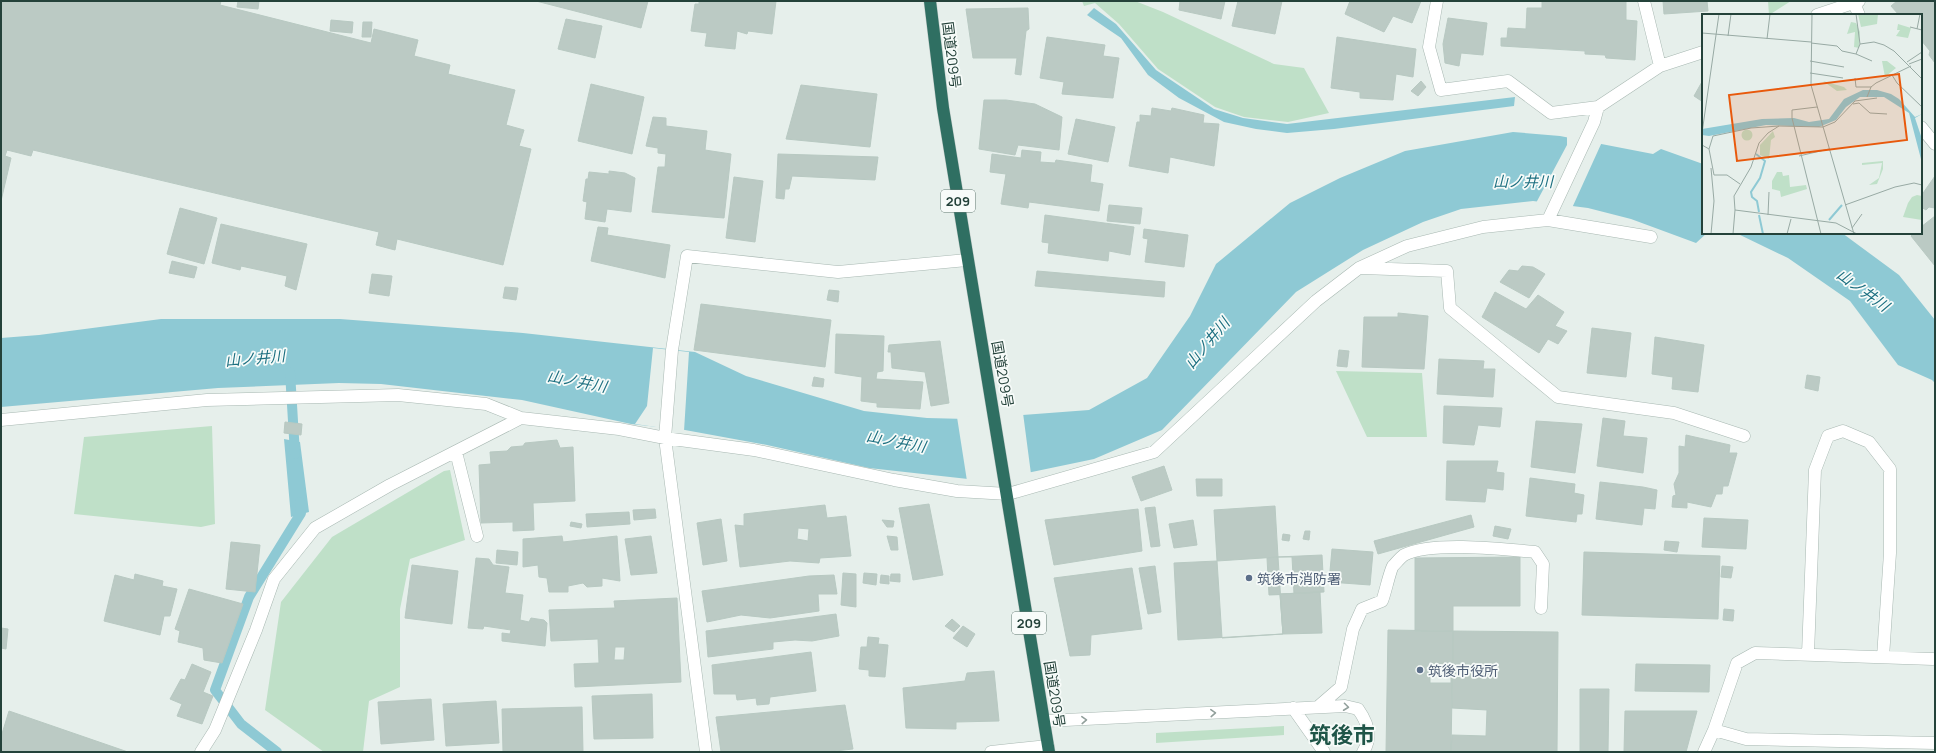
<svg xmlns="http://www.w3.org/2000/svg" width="1936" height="753" viewBox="0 0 1936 753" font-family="Manrope,'Noto Sans JP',sans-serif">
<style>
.green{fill:#bfe0c8}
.water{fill:#8ec9d4}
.pier{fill:#e6efeb}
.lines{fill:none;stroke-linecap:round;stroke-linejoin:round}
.stream{stroke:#8ec9d4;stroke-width:10}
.building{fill:#bbcac4;stroke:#b8c9c2;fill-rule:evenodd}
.minor-casing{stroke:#a8b8b2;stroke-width:13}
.highway-casing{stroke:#c2cac8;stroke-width:13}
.minor{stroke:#fff;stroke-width:12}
.highway{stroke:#2f6f62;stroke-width:12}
.oneway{stroke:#92a09c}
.service-dot{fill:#5c6f8a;stroke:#f7fbf9;stroke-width:1.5}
.labels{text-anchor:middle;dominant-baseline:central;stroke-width:3.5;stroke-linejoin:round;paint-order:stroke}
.shield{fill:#f7fbf9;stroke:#637a73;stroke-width:1}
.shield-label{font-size:13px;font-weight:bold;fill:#24423a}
.street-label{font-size:14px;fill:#24423a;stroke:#f7fbf9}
.service-label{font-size:14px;fill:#4e5e75;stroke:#f7fbf9;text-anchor:start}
.water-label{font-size:15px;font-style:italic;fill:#1c6f80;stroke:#f7fbf9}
.town-label{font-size:22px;font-weight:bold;fill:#1f5548;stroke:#f7fbf9}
.inset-river{fill:none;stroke:#8ec9d4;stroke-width:2}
.inset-road{fill:none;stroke:#98aaa4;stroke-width:1}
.view{fill:#e8590c;fill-opacity:0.15;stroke:#e8590c;stroke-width:2}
.inset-edge{fill:none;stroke:#24423a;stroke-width:2}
</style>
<rect width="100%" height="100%" fill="#e6efeb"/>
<!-- green -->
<path class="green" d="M1082 1H1135L1163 12 1274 64 1304 68 1329 113 1288 122 1244 117 1215 107 1158 69 1119 24 1095 3 1084 6Z
M1768 1H1791L1769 15Z
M1336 371 1422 373 1427 437H1367Z
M212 426 215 524 201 527 74 514 84 437Z
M450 470 465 540 410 559 400 609V687L369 701 363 752H324L265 710 281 602 332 537 444 471Z
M1284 726V735L1156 743V733Z"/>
<!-- water -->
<path class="water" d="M1094 8 1116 24 1156 70 1214 109 1243 118 1287 124 1515 97 1514 106 1334 129 1287 133 1256 129 1224 122 1179 98 1148 75 1121 38 1087 15Z
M1513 132 1560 136 1653 154 1661 149 1703 164V233H1707L1696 243 1631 219 1588 208 1533 201 1461 209 1423 222 1363 250 1296 292 1162 430 1094 459 1027 473 968 479 869 468 767 445 685 430 631 424 522 400 381 384 339 383 218 388 1 407V338L39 335 161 319H340L523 333 695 352 746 376 864 411 927 418 967 419 1089 410 1147 378 1190 316 1216 264 1290 203 1340 178 1405 151Z
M1736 233H1842L1899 275 1935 320V383L1932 380 1898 365 1850 301 1788 258Z
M284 439 300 442 309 512 291 517Z"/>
<!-- pier -->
<path class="pier" d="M1567 135 1602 142 1572 208 1536 203 1567 145Z
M653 348 689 352 684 431 635 424 647 406Z
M1023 413 1031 474 967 481 957 417Z"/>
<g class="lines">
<!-- stream -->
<path class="stream" d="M290 372 295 454
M277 752 241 724 215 690 249 597 301 513 300 502"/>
</g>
<!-- building -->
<path class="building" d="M1 1H221L220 5 371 43 374 29 418 40 414 56 450 65 448 74 515 90 506 125 524 130 519 146 531 149 503 265 397 239 395 250 376 245 379 232 33 150 31 156 7 150 5 156 11 158 1 201Z
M238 1H259L258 9 237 7Z
M536 1H648L641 28Z
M699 1H776L772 34 748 31 747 34 737 31 735 49 705 46 707 33 691 31 695 4H699Z
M1180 1H1225L1221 19 1179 10Z
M1238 1H1282L1275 34 1232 26Z
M1350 1H1421L1412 23 1393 16 1384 32 1345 14Z
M1542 1H1626V20L1637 21 1635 60 1606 58 1605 55 1585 54V51L1501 46V38H1507L1508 28 1526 29 1527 8H1542Z
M1663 1H1707L1708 11 1664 14Z
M1897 1H1935V63L1929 55 1930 51 1921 40V15H1899L1891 6Z
M1028 8 1029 29 1026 31 1021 75 1015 74 1017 58H973L966 9Z
M1448 18 1487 23 1483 55 1461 53 1459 66 1445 63 1443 44Z
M566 19 602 26 595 58 558 49Z
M331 20 353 22 352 33 330 31Z
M363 22H372L371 37H362Z
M1047 37 1105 45 1103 56 1119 58 1113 98 1062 94 1064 82 1040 78Z
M1337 37 1416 49 1413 77 1396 74 1393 100 1360 98V92L1331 88Z
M1703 80V102L1694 96Z
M1421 81 1426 87 1418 96 1411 91Z
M591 84 644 97 632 154 578 141Z
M801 85 877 94 870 147 786 139Z
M984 100H1006L1035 104 1062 117 1059 150 1018 145 1015 155 979 149Z
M1152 108 1171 111 1172 108 1204 115 1203 123 1219 124 1214 166 1170 157 1168 173 1129 166 1137 122H1140V115L1151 116Z
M653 117 666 118V126L707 131 705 150 731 154 724 218 652 212 658 167H665L666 154 658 153V148L646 146Z
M1076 119 1115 127 1108 162 1068 154Z
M1022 150 1041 152 1040 162 1055 163 1056 160 1092 165 1090 182 1103 184 1099 211 1029 202 1028 208 1001 204 1006 174 990 172 992 154 1021 158Z
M778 154 878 157 875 180 792 176 789 189H785L784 199 776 198Z
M609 171 625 173 635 178 631 212 607 209 605 222 585 219 587 202 583 201 586 179H588L589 172 609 174Z
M1935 176V208L1929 207 1926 210 1921 207V196Z
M734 177 763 181 755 242 726 238Z
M1109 205 1142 208 1140 224 1107 221Z
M180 208 217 218 204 264 167 254Z
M1045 215 1134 227 1130 255 1109 251 1108 261 1048 253 1049 243 1042 242Z
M1935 216V266L1911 236 1914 233H1921V227Z
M221 224 307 244 296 290 285 286 287 276 241 266 240 270 212 263Z
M598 227 608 228 607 235 670 245 665 278 591 261Z
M1144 229 1188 235 1184 267 1145 262 1148 239 1143 238Z
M172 261 197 267 194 278 169 273Z
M1522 266 1533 267 1545 274 1529 298 1500 282 1509 270 1518 271Z
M1037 271 1165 282 1164 297 1035 286Z
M372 274 392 276 389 296 369 293Z
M505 287 518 288 516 300 503 298Z
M829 290 839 291 838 302 827 300Z
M1495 292 1526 309 1538 295 1564 312 1555 326 1567 331 1558 344 1548 339 1539 353 1482 317Z
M701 304 831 320 825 367 694 350Z
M1398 313 1428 316 1424 369 1362 367 1364 317H1398Z
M1592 328 1631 333 1626 377 1587 373Z
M836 334 884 336 883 371 877 372 876 379 923 382 920 409 877 407V403L861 401 862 377 835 373Z
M1655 337 1704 345 1698 392 1672 389 1673 377 1652 374Z
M940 341 949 403 931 406 925 372 892 368 891 352H888L889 345Z
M1339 350 1349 351 1347 367 1337 366Z
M1439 359 1484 361 1483 369H1495L1493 397 1437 394Z
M1807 375 1820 377 1818 391 1805 388Z
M814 377 824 379 823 387 812 386Z
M1444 406 1502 408 1500 427 1478 425 1474 445 1443 443Z
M1603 418 1625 421 1623 436 1647 438 1643 473 1597 466Z
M1536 421 1582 424 1575 473 1531 467Z
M285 422 302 424 301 435 284 433Z
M1686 435 1730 445 1729 453H1737L1728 486H1723L1722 494H1716L1711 507 1687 502V508L1672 507 1673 496 1676 495 1674 484 1679 473V446L1685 447Z
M557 440 560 448 573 447 575 501 533 503 534 530 513 531V522L481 523 479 465 491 464 490 452 507 451 511 447 523 446 525 443Z
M1447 461H1498L1496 472 1504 473 1503 490 1487 488 1485 502 1446 500Z
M1164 466 1172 490 1141 501 1132 477Z
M1530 478 1575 484 1574 493 1584 495 1582 514H1577L1576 522 1526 516Z
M1196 479H1222V496H1197Z
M1600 482 1643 487 1657 490 1655 509 1644 508 1642 525 1596 519Z
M929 504 943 575 913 580 899 508Z
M825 505 827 518 846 516 851 556 820 558 819 563 790 561 740 567 735 525 744 526V514ZM798 528 809 529 808 541 797 539Z
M1275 506 1278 557 1322 555 1324 592 1280 594 1283 634 1178 640 1174 563 1217 561 1214 510Z
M1155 507 1160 546 1151 547 1145 508Z
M655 509 656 518 634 520 633 510Z
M1138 509 1142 551 1054 565 1045 520Z
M629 512 630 524 587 527 586 514Z
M1471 515 1474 527 1378 554 1374 541Z
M1704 518 1748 520 1746 549 1702 547Z
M721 519 727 561 703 565 697 523Z
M882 520 894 521 893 527H887Z
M1193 520 1197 545 1174 548 1169 524Z
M571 522 582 524 581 528 570 526Z
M1495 526 1511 529 1508 539 1493 536Z
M1305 531H1310L1309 540 1303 539Z
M1283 534 1290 535 1289 541 1282 540Z
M562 536 563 542 617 536 620 581 602 578V586L587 587 583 583 568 586V592H549L547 578 539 577 538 565 523 567V539Z
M651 536 657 573 631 575 625 539Z
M887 536 897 537 898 550H891Z
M1665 541 1679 542 1677 552 1664 550Z
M231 542 260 545 255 592 226 589Z
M1332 549 1373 552 1370 585 1329 582Z
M497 550 518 552 517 565 496 563Z
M1584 552 1720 556 1718 619 1582 615Z
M1278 557 1283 634 1222 638 1217 561Z
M1278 557H1292L1294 594 1269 595 1267 558Z
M1520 557V606H1453V631H1415V558Z
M476 558 489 559 493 565 509 567 505 593 523 595 520 620 529 622 531 618 544 620 547 623 545 646 502 641V633L510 634 511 630 484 626 483 629 468 628Z
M412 565 458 571 452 624 405 618Z
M1155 566 1161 612 1148 614 1139 568Z
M1722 566 1733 567 1731 578 1721 577Z
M1132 568 1142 629 1091 635 1090 655 1070 656 1054 578Z
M843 573 856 574V607L841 605Z
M864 573 877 574 876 585 863 583Z
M135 574 163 581 162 586 177 589 170 616H164L160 635 104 621 115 575 134 580Z
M891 574H900V582L890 581Z
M834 575 837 594H818L819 611 770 618 741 615 707 622 702 591 809 576Z
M881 575 889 576V584L880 583Z
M189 589 243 604 222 663 204 660 203 648 178 642 180 631 175 629Z
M1320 592 1322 633 1283 634 1280 594Z
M677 598 681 682 575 687 574 664 599 663 598 639 551 641 549 610 615 608 614 601ZM615 647H625L624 660H614Z
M1724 609 1734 610 1733 621 1723 620Z
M836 614 839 636 812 641 795 640 773 642V649L708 657 706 631Z
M952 619 960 626 954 632 945 626Z
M963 626 975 634 967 647 953 638Z
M1 628 8 629 6 649 1 648Z
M1388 630 1453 631 1451 752H1386Z
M1453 631 1558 632 1557 752H1451L1452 735 1486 736 1487 710 1452 708Z
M868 637 879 638 878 644 888 645 885 677 869 676V670L859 669 861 647H867Z
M811 652 816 691 770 697 769 704 757 705 756 698 737 700 736 694H714L712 665Z
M192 664 211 672 203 692 213 696 202 724 177 716 182 704 170 699 181 679 185 680Z
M1430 664H1451V683H1430Z
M1636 664 1710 665 1709 692 1635 691Z
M994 671 999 721 956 722V729L906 728 903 688 965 681 967 673Z
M1580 689H1609L1608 752H1580Z
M652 694 653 738 594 739 592 696Z
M431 699 434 740 381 744 378 702Z
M496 701 499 743 446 746 443 704Z
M845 705 853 749 826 752H721L716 717Z
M582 707 583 752H503L502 709Z
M9 711 128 752H1V737Z
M1625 711H1697L1686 752H1624Z"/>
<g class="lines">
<defs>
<path id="minor" d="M1437 1 1429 47 1441 90 1508 81 1551 113 1598 107
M1644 1 1660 66
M1854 3 1859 15
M1817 15 1859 1
M1921 127 1935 144
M1548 220 1594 122 1598 107 1660 66 1703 52
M1362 268 1447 271 1450 308 1558 397 1674 413 1744 436
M1 420 207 400 398 395 486 404 521 418
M456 452 477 536
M1808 654 1815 470 1828 436 1843 431 1869 442 1890 469V553L1883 657
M1319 706 1341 687 1353 629 1362 609 1382 601C1385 594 1390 570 1393 566 1396 563 1400 558 1404 555 1431 541 1503 549 1535 552L1543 564 1541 608
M1293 708 1324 752
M1045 721 1345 706 1358 709C1368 723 1373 737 1363 752
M1714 730 1746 739 1935 743
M201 752 215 730 256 630 274 579 315 528 390 485 521 418 619 429 665 438 754 450 894 480 957 491 1008 494 1154 452 1316 301 1359 268 1407 246 1483 227 1548 220 1651 237
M706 752 665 438 672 350 687 256 838 272 967 260
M991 752 1048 746
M1704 752 1714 730 1737 663 1755 653 1933 659"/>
<path id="highway" d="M930 1 943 108 1049 752"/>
</defs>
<!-- minor casing -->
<use href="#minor" class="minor-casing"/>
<!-- highway casing -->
<use href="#highway" class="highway-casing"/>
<!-- minor -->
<use href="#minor" class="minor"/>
<!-- highway -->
<use href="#highway" class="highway"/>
</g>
<!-- one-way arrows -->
<defs><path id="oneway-chevron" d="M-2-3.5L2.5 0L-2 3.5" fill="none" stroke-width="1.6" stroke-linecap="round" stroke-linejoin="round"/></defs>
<g class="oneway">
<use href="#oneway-chevron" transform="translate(1346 707) rotate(7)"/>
<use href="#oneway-chevron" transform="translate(1213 713) rotate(-3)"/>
<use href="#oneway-chevron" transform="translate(1084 720) rotate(-3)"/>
</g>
<!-- markers -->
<g class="service-dot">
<circle cx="1249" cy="578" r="4"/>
<circle cx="1420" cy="670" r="4"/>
</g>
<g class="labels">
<!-- shield labels -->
<g class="shield">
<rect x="941" y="190" width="34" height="22" rx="3"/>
<rect x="1012" y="612" width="34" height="22" rx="3"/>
</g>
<g class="shield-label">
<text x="958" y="201">209</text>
<text x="1029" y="623">209</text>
</g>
<!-- street labels -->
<g class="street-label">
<text transform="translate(952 55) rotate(83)">国道209号</text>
<text transform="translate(1003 374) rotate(80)">国道209号</text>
<text transform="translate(1055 694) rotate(81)">国道209号</text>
</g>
<!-- service labels -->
<g class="service-label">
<text x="1257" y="578">筑後市消防署</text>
<text x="1428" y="670">筑後市役所</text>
</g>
<!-- water labels -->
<g class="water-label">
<text x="1523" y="181">山ノ井川</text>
<text transform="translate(1863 290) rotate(36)">山ノ井川</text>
<text transform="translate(1207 343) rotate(-50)">山ノ井川</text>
<text transform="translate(255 358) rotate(-5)">山ノ井川</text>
<text transform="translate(577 381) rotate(11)">山ノ井川</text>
<text transform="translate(896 441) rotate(11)">山ノ井川</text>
</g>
<!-- town labels -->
<g class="town-label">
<text x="1342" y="735">筑後市</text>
</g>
</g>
<!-- overview -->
<g transform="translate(1702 14)">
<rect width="220" height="220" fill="#e6efeb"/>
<path d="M156 0H176L175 10 159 13ZM149 8 154 9 158 18 157 34 152 33 153 18 145 20ZM196 10 209 14 206 24 194 22 198 16H195ZM180 47H185L194 54 183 63ZM121 67 142 73 145 76 135 77ZM39.5 121a5.5 5.5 0 1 1 11 0a5.5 5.5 0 1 1-11 0ZM71 117 73 123 69 126 67 145 58 141V131ZM181 147V155L175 170 167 171 177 164 180 149 160 151V149ZM75 158H80L81 162 87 161 88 173 104 171 105 175 79 183 78 177 70 175V167ZM215 181 220 182V206L201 203 206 189 210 183Z" fill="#bfe0c8"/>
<path d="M161 76H175L189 80 197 85 213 103 220 100 213 104 220 125V149L207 99 182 83H158L144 93 134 106 117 113 64 111 7 122 0 121V115L60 105 92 104 107 108 127 105 142 85Z" fill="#8ec9d4"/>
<path class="inset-river" d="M54 140 63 147 58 164 49 178 50 183 55 187 57 198M57 201 61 220M127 206 140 191"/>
<path class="inset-road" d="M110 0 109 71 152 220M154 0 158 30M208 13 220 16M215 15 218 0M0 19 109 28M26 22 29 0M65 25 68 0M109 29 135 32 140 37 154 40 158 30 172 28 182 31 192 37 220 65M154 40 170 47M108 47 142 53M205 48 220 38M207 50 220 45M108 59 141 64M190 61 195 69 220 93M153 64 154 73H169M165 83 169 73 174 69 209 52M151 90 157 89 168 99 185 100M115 93 90 96V104L119 220M0 119 17 0M0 131 7 135 12 161H25L38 170M7 135 11 122 49 114 77 112M97 142 127 135M9 154 12 187 9 220M143 191 193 173 212 169 220 171M66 201 67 178M150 214 160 200M31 220 33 196M85 220 89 205M155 220 134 209 33 196 32 182 49 153 57 129 66 119 77 112 121 113 133 108 153 87 175 84"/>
<path class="view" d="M197 60 205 126 35 147 27 81Z"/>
<rect width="220" height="220" class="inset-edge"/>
</g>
<!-- border -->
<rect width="1936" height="753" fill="none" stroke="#24423a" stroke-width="4"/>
</svg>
